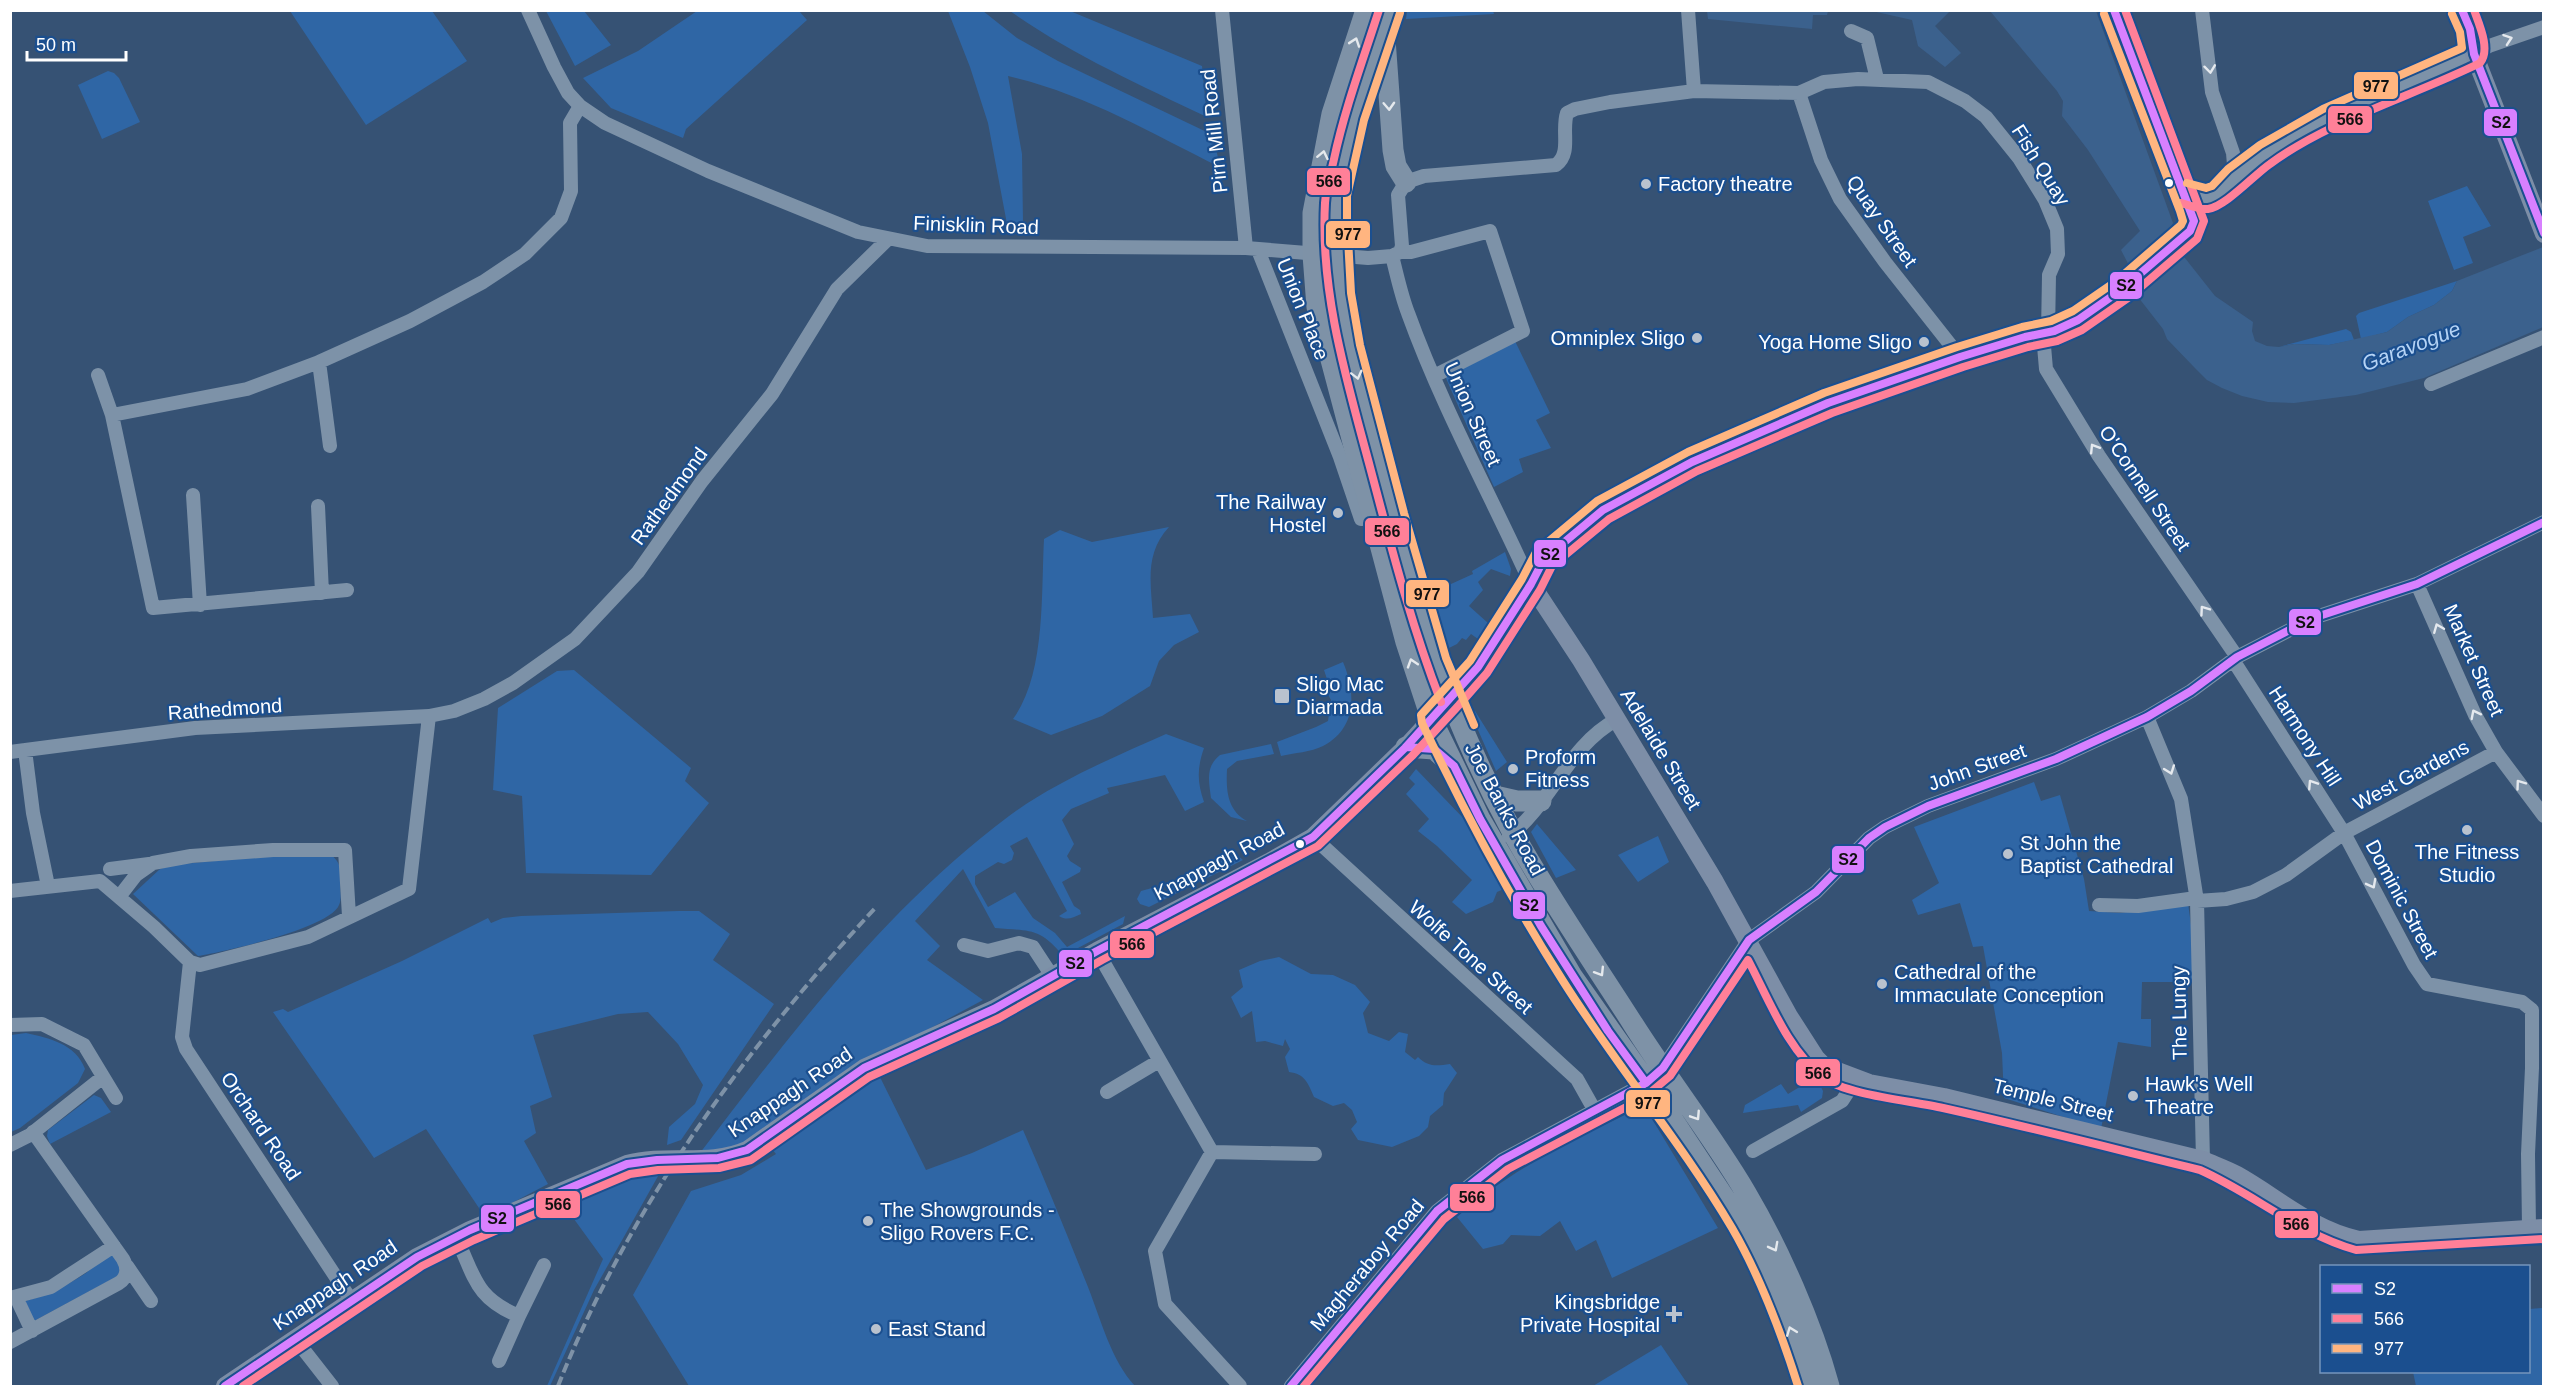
<svg xmlns="http://www.w3.org/2000/svg" width="2554" height="1397" viewBox="0 0 2554 1397" font-family="Arial,sans-serif">
<style>
.green{fill:#2f66a5}
.water{fill:#3b618d}
.lines{fill:none;stroke-linecap:round;stroke-linejoin:round}
.minor{stroke:#7d92a8;stroke-width:14}
.major{stroke:#7d8ea7;stroke-width:18}
.highway{stroke:#7e92a7;stroke-width:21}
.rail{stroke:#7e92a7;stroke-width:4;stroke-dasharray:10 4.5;stroke-linecap:butt}
.bus-1-casing{stroke:#1b4f8f;stroke-width:12}
.bus-2-casing{stroke:#1b4f8f;stroke-width:12}
.bus-3-casing{stroke:#1b4f8f;stroke-width:12}
.bus-1{stroke:#d880ff;stroke-width:8}
.bus-2{stroke:#ff8098;stroke-width:8}
.bus-3{stroke:#ffb580;stroke-width:8}
.oneway{stroke:#e5e9ee}
.oneway2{stroke:#e5e9ed}
.bus-dot{fill:#fff;stroke:#1b4f8f;stroke-width:2}
.poi-dot{fill:#b9c2ce;stroke:#1b4f8f;stroke-width:2}
.labels{text-anchor:middle;dominant-baseline:central;stroke-width:4.5;stroke-linejoin:round;paint-order:stroke}
.street-label{font-size:20px;fill:#fff;stroke:#1b4f8f}
.poi-label{font-size:20px;fill:#fff;stroke:#1b4f8f;text-anchor:start}
.water-label{font-size:21px;font-style:italic;fill:#b5d3f5;stroke:#1b4f8f}
.line-badge{stroke:#1b4f8f;stroke-width:2}
.pale-badge-label{font-size:16px;text-anchor:middle;font-weight:bold;fill:#111}
</style>
<rect width="100%" height="100%" fill="#365274"/>
<!-- green -->
<path class="green" d="M290 11H432L467 61 366 125Z
M546 11H584L611 45 575 66Z
M697 11H799L807 20 686 129 683 138 611 108 583 78 638 51Z
M948 11H983L1017 38 1058 61 1213 135 1220 167C1151 133 1084 93 1008 76L1022 154 1023 223 1007 224 988 123 970 67Z
M1010 11H1070L1202 66 1207 117C1140 85 1071 54 1010 11Z
M1493 11 1494 14 1406 19 1407 11Z
M108 71 114 73 119 78 140 122 102 139 78 85Z
M2467 186 2491 226 2463 237 2473 263 2454 270 2428 201Z
M2457 281 2452 291 2434 305 2408 317 2387 332 2361 339 2356 316 2359 313Z
M2346 329 2351 332 2354 340 2329 345 2294 344 2279 347Z
M1515 341 1550 413 1536 420 1551 448 1519 459 1523 472 1494 487 1445 376Z
M1169 527C1144 554 1151 584 1153 618L1190 614 1199 632 1174 645 1159 661 1150 686 1102 716 1051 735 1013 719C1046 674 1041 593 1044 539L1060 530 1092 542Z
M1505 552 1511 569 1510 576 1491 569 1478 582 1483 590 1469 606 1488 623 1478 639 1471 634 1466 640 1462 638 1457 644 1443 651 1429 594 1473 574 1472 571Z
M1343 662C1356 693 1357 728 1323 746 1311 752 1294 753 1281 756L1277 742 1316 727 1328 721 1331 700 1326 691 1329 685 1324 670Z
M574 670 691 768 685 781 709 803 651 875 526 873 522 796 493 790 498 708 557 671Z
M1475 711 1507 762 1496 771 1471 714Z
M1166 734 1204 748C1197 768 1197 782 1204 802L1185 811 1165 775 1107 788 1109 793 1071 809 1062 820 1074 844 1067 856 1070 861 1081 868 1080 872 1062 882 1074 906 1080 910 1081 914C1072 918 1067 921 1059 916L1067 911 1027 837 1010 846 1014 853 1012 860 1004 864 998 862 975 876V884L988 907 1015 892 1033 918 1055 933 1067 947 1125 916 1123 924 1063 956C1040 927 1029 931 995 928L963 869 915 921 940 946 927 960 983 1000 931 1028 744 1144 700 1153C792 1032 886 908 1009 816 1055 782 1114 757 1166 734Z
M1271 744 1274 754 1237 761 1227 769C1226 790 1227 810 1247 821L1231 817 1211 798C1209 781 1205 767 1220 755Z
M1416 769 1467 822 1506 888 1497 892 1493 902 1466 914 1452 902 1472 880 1437 846 1418 831 1429 819 1406 794 1415 784 1409 778Z
M2034 782 2041 801 2060 795 2084 879 2089 911 2120 913 2188 903 2194 947V982H2142L2141 1019H2151V1047L2118 1042 2101 1129 2004 1098 2002 1053 1983 946 1973 947 1960 903 1918 915 1912 900 1939 883 1914 827Z
M1537 824 1576 870 1556 878 1531 832Z
M1658 836 1669 862 1638 882 1618 855Z
M330 854C341 862 341 870 340 882 340 889 342 899 339 905 330 928 224 952 198 956L133 894 160 869 172 865 276 855Z
M1236 854 1243 860 1149 907 1140 904 1137 899 1141 891 1152 888 1158 896 1169 891 1167 885 1199 869V866L1215 859 1220 861Z
M679 911H699L730 934 713 960 774 1004 681 1140 667 1145 669 1127 695 1104 703 1085 678 1044 648 1012 618 1014 533 1035 552 1097 530 1106 536 1133 524 1141 548 1184 485 1217 426 1129 374 1158 273 1012 283 1009 288 1012 402 961 488 918 491 923 503 918 521 916Z
M1279 957 1311 974 1333 975 1355 985 1370 1002 1363 1013 1368 1033 1389 1041 1399 1032 1408 1034 1405 1052 1415 1060 1418 1057C1428 1067 1436 1066 1450 1064L1457 1073 1444 1093 1443 1105 1430 1116 1428 1127 1419 1136 1392 1147 1358 1140 1351 1129 1357 1122 1352 1110 1344 1103 1333 1106 1314 1097C1308 1083 1305 1074 1289 1072L1285 1057 1290 1049 1285 1039 1283 1046 1265 1041 1256 1042 1252 1011 1241 1018 1231 997 1243 987 1239 970 1260 961Z
M26 1033C49 1038 76 1044 85 1069L78 1083 20 1128 11 1132V1035Z
M877 1071 926 1170 972 1153 1023 1130C1046 1182 1067 1235 1088 1287 1101 1320 1111 1360 1135 1386H689L633 1295 691 1191 741 1175 776 1154 768 1144 854 1082Z
M1816 1077 1823 1091 1822 1098 1801 1112 1798 1105 1743 1113 1745 1105 1781 1084 1788 1094Z
M94 1095 101 1098 111 1112 50 1144 47 1136 48 1130Z
M1633 1111 1649 1114 1718 1228 1612 1278 1596 1240 1576 1251 1560 1221 1540 1236 1511 1235 1503 1244 1483 1249 1457 1217C1508 1171 1571 1141 1633 1111Z
M666 1162 594 1290 550 1386H547L603 1259 566 1208 564 1199 629 1170Z
M113 1256 119 1264 120 1275 34 1321 25 1301C48 1295 66 1286 86 1273 94 1267 101 1255 113 1256Z
M2543 1308V1386H2416L2413 1372H2528L2529 1309Z
M1661 1345 1689 1386H1593Z"/>
<!-- water -->
<path class="water" d="M1707 11V10L1828 11 1827 15H1813L1812 29 1708 19Z
M1872 11H1950L1935 26 1961 53 1945 67 1918 46 1912 20Z
M1990 11H2096L2173 223 2169 232 2181 253 2215 296 2253 322 2252 331 2255 341 2267 346 2279 347 2294 344 2329 345 2387 332 2408 317 2434 305 2452 291 2457 281 2543 247V327L2424 378 2356 395 2294 403 2268 402 2242 396 2222 388 2207 380 2194 367 2167 339 2163 329 2135 293V277L2121 250 2140 231 2088 150 2062 116 2063 101 2057 91Z"/>
<g class="lines">
<!-- minor -->
<path class="minor" d="M528 10 554 67 568 93 580 106 605 123 708 171 858 232 927 246 1246 248 1368 258 1392 256 1400 252
M1222 10 1246 248
M1688 10 1694 91
M2202 10 2212 92 2233 153 2235 177
M1851 31 1867 38 1877 79
M1799 93 1824 82 1858 79 1928 82 1965 101 1986 117 2019 158 2045 200 2057 229 2058 254 2049 275 2048 333 2044 346 2046 369 2099 456 2237 657
M1799 93 1821 160 1840 199 1885 262 1960 357
M2184 193 2206 199 2218 195 2235 177 2266 153 2335 115 2489 46 2544 27
M1258 250 1340 457 1361 519
M1400 252 1402 246 1398 195 1406 182 1424 176 1556 165C1572 153 1561 131 1567 113L1575 109 1610 102 1694 91 1799 93
M1400 252H1411L1490 231 1523 331 1434 376
M1392 256C1397 275 1401 295 1408 313 1442 407 1490 494 1531 584
M319 362 330 446
M98 375 112 415
M2431 384 2544 337
M193 495 200 605
M318 506 322 593
M2417 584 2475 715 2496 752 2544 816
M347 590 153 608 112 415 247 389 319 362 410 321 483 282 525 254 561 218 571 191 570 123 580 106
M2233 660 2344 833 2414 965 2427 984 2522 1002 2532 1010V1068L2528 1154 2529 1228
M429 716 454 711 484 699 513 683 575 639 638 572 702 481 772 394 837 289 888 239
M2147 717 2181 799 2197 901 2203 1160
M25 750 33 813 48 886
M10 752 195 728 429 716 409 889 308 937 200 965 190 962 154 927 100 881 10 891
M1509 836C1551 804 1568 746 1616 720
M1313 837 1577 1079 1595 1111
M110 869 149 864
M119 897 136 875 153 863 191 856 273 850H345L349 916
M2197 901 2226 899 2253 892 2286 875 2344 833 2496 752
M2099 905 2138 906 2196 898
M964 945 988 951 1019 943 1033 947 1052 976
M1097 951 1212 1152 1155 1251 1165 1304 1240 1386
M190 962 182 1037 186 1049 351 1300
M10 1025 42 1024 84 1045 116 1098
M1107 1092 1159 1061
M10 1145 30 1135 103 1077
M1753 1151 1842 1101 1857 1078
M1212 1152 1315 1154
M456 1237C475 1277 475 1298 519 1316L544 1265
M127 1266 151 1301
M16 1297 32 1331
M10 1298 51 1287 114 1246
M296 1340 332 1386
M10 1342 119 1283C128 1277 128 1268 123 1259L33 1132
M499 1361 519 1316
M1291 1386 1437 1211 1502 1160 1646 1083 1663 1068 1749 940 1816 892 1869 838 1885 827 1928 806 2056 759 2147 717 2191 691 2237 657 2313 618 2417 584 2544 522"/>
<!-- major -->
<path class="major" d="M2462 10 2470 29 2474 54 2544 234
M1531 584 1581 660 1715 882 1789 1016 1816 1058 1824 1066 1869 1083 1944 1097 2203 1160C2214 1165 2226 1169 2237 1175 2278 1198 2312 1230 2359 1240L2544 1228
M225 1386 417 1257 470 1230 627 1164C667 1153 709 1167 747 1150L864 1068 994 1009 1097 951 1269 862 1313 837 1406 747 1451 698 1478 667 1531 584 1544 559 1603 510 1692 462 1828 403 1864 392 1960 357 2025 337 2054 331 2078 320 2121 290 2190 231 2194 221 2114 10"/>
<!-- highway -->
<path class="highway" d="M1366 10 1332 114 1313 213V255L1317 307 1406 642 1431 718 1480 819 1572 976 1667 1111 1741 1223 1770 1280 1793 1334 1809 1386
M1390 10C1374 61 1356 110 1344 162 1341 177 1337 191 1336 206 1331 287 1354 366 1375 443 1394 516 1411 590 1436 661 1457 719 1483 778 1513 833 1549 898 1593 961 1633 1024 1669 1081 1712 1135 1746 1193 1779 1249 1812 1324 1829 1386
M1385 39 1393 150 1396 166 1406 182
M1406 747 1434 749 1453 766
M1495 796 1517 801H1541"/>
<!-- rail -->
<path class="rail" d="M558 1386C630 1205 745 1049 877 906"/>
<defs>
<path id="bus-1" d="M2462 10 2470 29 2474 54 2544 233
M1406 747 1434 749 1454 766 1480 819 1541 926 1608 1031 1646 1083
M225 1386 417 1257 470 1230 627 1164 657 1160 718 1158 747 1150 864 1068 994 1009 1097 951 1313 837 1406 747 1478 667 1531 584 1544 559 1603 510 1692 462 1828 403 1960 357 2025 337 2054 331 2078 320 2121 290 2190 231 2194 221 2114 10
M1291 1386 1437 1211 1502 1160 1646 1083 1663 1068 1749 940 1816 892 1869 838 1885 827 1928 806 2056 759 2147 717 2191 691 2237 657 2313 618 2417 584 2544 522"/>
<path id="bus-2" d="M1379 10C1363 60 1345 108 1334 159 1331 173 1326 188 1325 203 1320 293 1347 381 1370 467 1391 546 1411 625 1441 702
M2181 203C2189 205 2200 210 2208 209 2225 207 2254 175 2270 164 2330 120 2413 96 2480 63 2491 50 2479 24 2474 10
M243 1386 422 1266 474 1240 630 1174 658 1170 719 1168 751 1160 869 1077 999 1018 1102 960 1318 846 1413 755 1459 705 1487 673 1540 590 1552 566 1609 519 1697 471 1832 413 1963 367 2028 347 2057 341 2082 330 2128 298 2197 239 2204 221 2125 10
M1304 1386 1444 1219 1508 1169 1632 1104 1652 1091 1670 1076 1748 960C1769 1000 1788 1051 1824 1078 1846 1095 1914 1101 1943 1108 2029 1127 2114 1149 2200 1170 2254 1194 2299 1234 2356 1250L2544 1239"/>
<path id="bus-3" d="M1400 13 1364 120 1347 196V220L1351 293 1360 345 1404 513 1446 658 1474 725
M2187 183 2206 188 2212 186 2228 169 2260 145 2323 109 2462 48 2460 32 2452 14
M1798 1386C1781 1332 1761 1278 1732 1228 1681 1142 1616 1065 1563 981 1510 898 1464 811 1422 723L1421 715 1470 661 1522 579 1536 552 1597 501 1688 452 1824 393 1957 347 2022 327 2051 321 2073 311 2115 282 2181 225 2183 221 2180 211 2104 14"/>
</defs>
<!-- bus-1 casing -->
<use href="#bus-1" class="bus-1-casing"/>
<!-- bus-2 casing -->
<use href="#bus-2" class="bus-2-casing"/>
<!-- bus-3 casing -->
<use href="#bus-3" class="bus-3-casing"/>
<!-- bus-1 -->
<use href="#bus-1" class="bus-1"/>
<!-- bus-2 -->
<use href="#bus-2" class="bus-2"/>
<!-- bus-3 -->
<use href="#bus-3" class="bus-3"/>
</g>
<!-- one-way arrows -->
<defs><path id="oneway-chevron" d="M-2-3.5L2.5 0L-2 3.5" fill="none" stroke-width="1.6" stroke-linecap="round" stroke-linejoin="round" transform="scale(1.5)"/></defs>
<g class="oneway">
<use href="#oneway-chevron" transform="translate(2508 39) rotate(-19)"/>
<use href="#oneway-chevron" transform="translate(2210 69) rotate(83)"/>
<use href="#oneway-chevron" transform="translate(2094 448) rotate(-122)"/>
<use href="#oneway-chevron" transform="translate(2204 610) rotate(-125)"/>
<use href="#oneway-chevron" transform="translate(2438 628) rotate(-112)"/>
<use href="#oneway-chevron" transform="translate(2475 714) rotate(-117)"/>
<use href="#oneway-chevron" transform="translate(2170 770) rotate(70)"/>
<use href="#oneway-chevron" transform="translate(2312 784) rotate(-123)"/>
<use href="#oneway-chevron" transform="translate(2520 784) rotate(-126)"/>
<use href="#oneway-chevron" transform="translate(2372 884) rotate(62)"/>
</g>
<g class="oneway2">
<use href="#oneway-chevron" transform="translate(1355 42) rotate(-71)"/>
<use href="#oneway-chevron" transform="translate(1389 106) rotate(87)"/>
<use href="#oneway-chevron" transform="translate(1323 155) rotate(-78)"/>
<use href="#oneway-chevron" transform="translate(1357 375) rotate(76)"/>
<use href="#oneway-chevron" transform="translate(1412 663) rotate(-108)"/>
<use href="#oneway-chevron" transform="translate(1600 972) rotate(58)"/>
<use href="#oneway-chevron" transform="translate(1696 1116) rotate(57)"/>
<use href="#oneway-chevron" transform="translate(1774 1247) rotate(62)"/>
<use href="#oneway-chevron" transform="translate(1791 1331) rotate(-111)"/>
</g>
<!-- markers -->
<g class="bus-dot">
<circle cx="2169" cy="183" r="5"/>
<circle cx="1300" cy="844" r="5"/>
</g>
<g class="poi-dot">
<circle cx="1646" cy="184" r="6"/>
<circle cx="1697" cy="338" r="6"/>
<circle cx="1924" cy="342" r="6"/>
<circle cx="1338" cy="513" r="6"/>
<rect x="1274" y="688" width="16" height="16" rx="3"/>
<circle cx="1513" cy="769" r="6"/>
<circle cx="2467" cy="830" r="6"/>
<circle cx="2008" cy="854" r="6"/>
<circle cx="1882" cy="984" r="6"/>
<circle cx="2133" cy="1096" r="6"/>
<circle cx="868" cy="1221" r="6"/>
<path d="M1671 1305h6v6h6v6h-6v6h-6v-6h-6v-6h6z"/>
<circle cx="876" cy="1329" r="6"/>
</g>
<g class="labels">
<!-- street labels -->
<g class="street-label">
<text transform="translate(1214 131) rotate(-96)">Pirn Mill Road</text>
<text transform="translate(2041 165) rotate(58)">Fish Quay</text>
<text transform="translate(1882 221) rotate(55)">Quay Street</text>
<text transform="translate(976 225) rotate(2)">Finisklin Road</text>
<text transform="translate(1303 309) rotate(68)">Union Place</text>
<text transform="translate(1473 414) rotate(66)">Union Street</text>
<text transform="translate(2145 488) rotate(56)">O'Connell Street</text>
<text transform="translate(669 496) rotate(-54)">Rathedmond</text>
<text transform="translate(2474 660) rotate(66)">Market Street</text>
<text transform="translate(225 709) rotate(-4)">Rathedmond</text>
<text transform="translate(2305 736) rotate(57)">Harmony Hill</text>
<text transform="translate(1661 749) rotate(59)">Adelaide Street</text>
<text transform="translate(1977 767) rotate(-20)">John Street</text>
<text transform="translate(2411 775) rotate(-28)">West Gardens</text>
<text transform="translate(1505 809) rotate(62)">Joe Banks Road</text>
<text transform="translate(1219 861) rotate(-28)">Knappagh Road</text>
<text transform="translate(2402 899) rotate(62)">Dominic Street</text>
<text transform="translate(1471 957) rotate(42)">Wolfe Tone Street</text>
<text transform="translate(2179 1013) rotate(-91)">The Lungy</text>
<text transform="translate(790 1092) rotate(-34)">Knappagh Road</text>
<text transform="translate(2053 1100) rotate(14)">Temple Street</text>
<text transform="translate(261 1126) rotate(56)">Orchard Road</text>
<text transform="translate(1367 1265) rotate(-50)">Magheraboy Road</text>
<text transform="translate(335 1285) rotate(-34)">Knappagh Road</text>
</g>
<!-- poi labels -->
<g class="poi-label">
<text x="1658" y="184">Factory theatre</text>
<text x="1685" y="338" text-anchor="end">Omniplex Sligo</text>
<text x="1912" y="342" text-anchor="end">Yoga Home Sligo</text>
<text x="1326" y="502" text-anchor="end">The Railway<tspan x="1326" dy="23">Hostel</tspan></text>
<text x="1296" y="684">Sligo Mac<tspan x="1296" dy="23">Diarmada</tspan></text>
<text x="1525" y="757">Proform<tspan x="1525" dy="23">Fitness</tspan></text>
<text x="2020" y="843">St John the<tspan x="2020" dy="23">Baptist Cathedral</tspan></text>
<text x="2467" y="852" text-anchor="middle">The Fitness<tspan x="2467" dy="23">Studio</tspan></text>
<text x="1894" y="972">Cathedral of the<tspan x="1894" dy="23">Immaculate Conception</tspan></text>
<text x="2145" y="1084">Hawk's Well<tspan x="2145" dy="23">Theatre</tspan></text>
<text x="880" y="1210">The Showgrounds -<tspan x="880" dy="23">Sligo Rovers F.C.</tspan></text>
<text x="1660" y="1302" text-anchor="end">Kingsbridge<tspan x="1660" dy="23">Private Hospital</tspan></text>
<text x="888" y="1329">East Stand</text>
</g>
<!-- water labels -->
<g class="water-label">
<text transform="translate(2411 346) rotate(-21)">Garavogue</text>
</g>
</g>
<g class="line-badge">
<rect x="2353" y="71" width="46" height="29" rx="6" fill="#ffb580"/>
<rect x="2327" y="105" width="46" height="29" rx="6" fill="#ff8098"/>
<rect x="2483" y="108" width="35" height="29" rx="6" fill="#d880ff"/>
<rect x="1306" y="167" width="45" height="29" rx="6" fill="#ff8098"/>
<rect x="1325" y="220" width="46" height="29" rx="6" fill="#ffb580"/>
<rect x="2109" y="271" width="34" height="29" rx="6" fill="#d880ff"/>
<rect x="1364" y="517" width="46" height="29" rx="6" fill="#ff8098"/>
<rect x="1533" y="539" width="34" height="29" rx="6" fill="#d880ff"/>
<rect x="1405" y="579" width="45" height="29" rx="6" fill="#ffb580"/>
<rect x="2288" y="608" width="34" height="28" rx="6" fill="#d880ff"/>
<rect x="1831" y="845" width="34" height="29" rx="6" fill="#d880ff"/>
<rect x="1512" y="891" width="34" height="29" rx="6" fill="#d880ff"/>
<rect x="1109" y="930" width="46" height="29" rx="6" fill="#ff8098"/>
<rect x="1058" y="949" width="35" height="29" rx="6" fill="#d880ff"/>
<rect x="1795" y="1058" width="46" height="29" rx="6" fill="#ff8098"/>
<rect x="1625" y="1089" width="46" height="29" rx="6" fill="#ffb580"/>
<rect x="1449" y="1183" width="46" height="29" rx="6" fill="#ff8098"/>
<rect x="535" y="1190" width="46" height="29" rx="6" fill="#ff8098"/>
<rect x="480" y="1204" width="35" height="29" rx="6" fill="#d880ff"/>
<rect x="2274" y="1210" width="45" height="29" rx="6" fill="#ff8098"/>
</g>
<g class="pale-badge-label">
<text x="2376" y="92">977</text>
<text x="2350" y="125">566</text>
<text x="2501" y="128">S2</text>
<text x="1329" y="187">566</text>
<text x="1348" y="240">977</text>
<text x="2126" y="291">S2</text>
<text x="1387" y="537">566</text>
<text x="1550" y="560">S2</text>
<text x="1427" y="600">977</text>
<text x="2305" y="628">S2</text>
<text x="1848" y="865">S2</text>
<text x="1529" y="911">S2</text>
<text x="1132" y="950">566</text>
<text x="1075" y="969">S2</text>
<text x="1818" y="1079">566</text>
<text x="1648" y="1109">977</text>
<text x="1472" y="1203">566</text>
<text x="558" y="1210">566</text>
<text x="497" y="1224">S2</text>
<text x="2296" y="1230">566</text>
</g>
<!-- border -->
<rect width="2554" height="1397" fill="none" stroke="#ffffff" stroke-width="24"/>
<!-- legend -->
<rect x="2320" y="1265" width="210" height="108" fill="#1b4f8f" stroke="#7695bc" stroke-width="1.5"/>
<rect x="2332" y="1284" width="30" height="9" fill="#d880ff" stroke="#7695bc" stroke-width="1.5"/>
<text x="2374" y="1295" font-size="18" fill="#ffffff">S2</text>
<rect x="2332" y="1314" width="30" height="9" fill="#ff8098" stroke="#7695bc" stroke-width="1.5"/>
<text x="2374" y="1325" font-size="18" fill="#ffffff">566</text>
<rect x="2332" y="1344" width="30" height="9" fill="#ffb580" stroke="#7695bc" stroke-width="1.5"/>
<text x="2374" y="1355" font-size="18" fill="#ffffff">977</text>
<!-- scale -->
<path d="M27 51v9h99v-9" fill="none" stroke="#ffffff" stroke-width="3"/>
<text x="36" y="51" font-size="18" fill="#ffffff" stroke="#1b4f8f" stroke-width="4.5" paint-order="stroke">50 m</text>
</svg>
